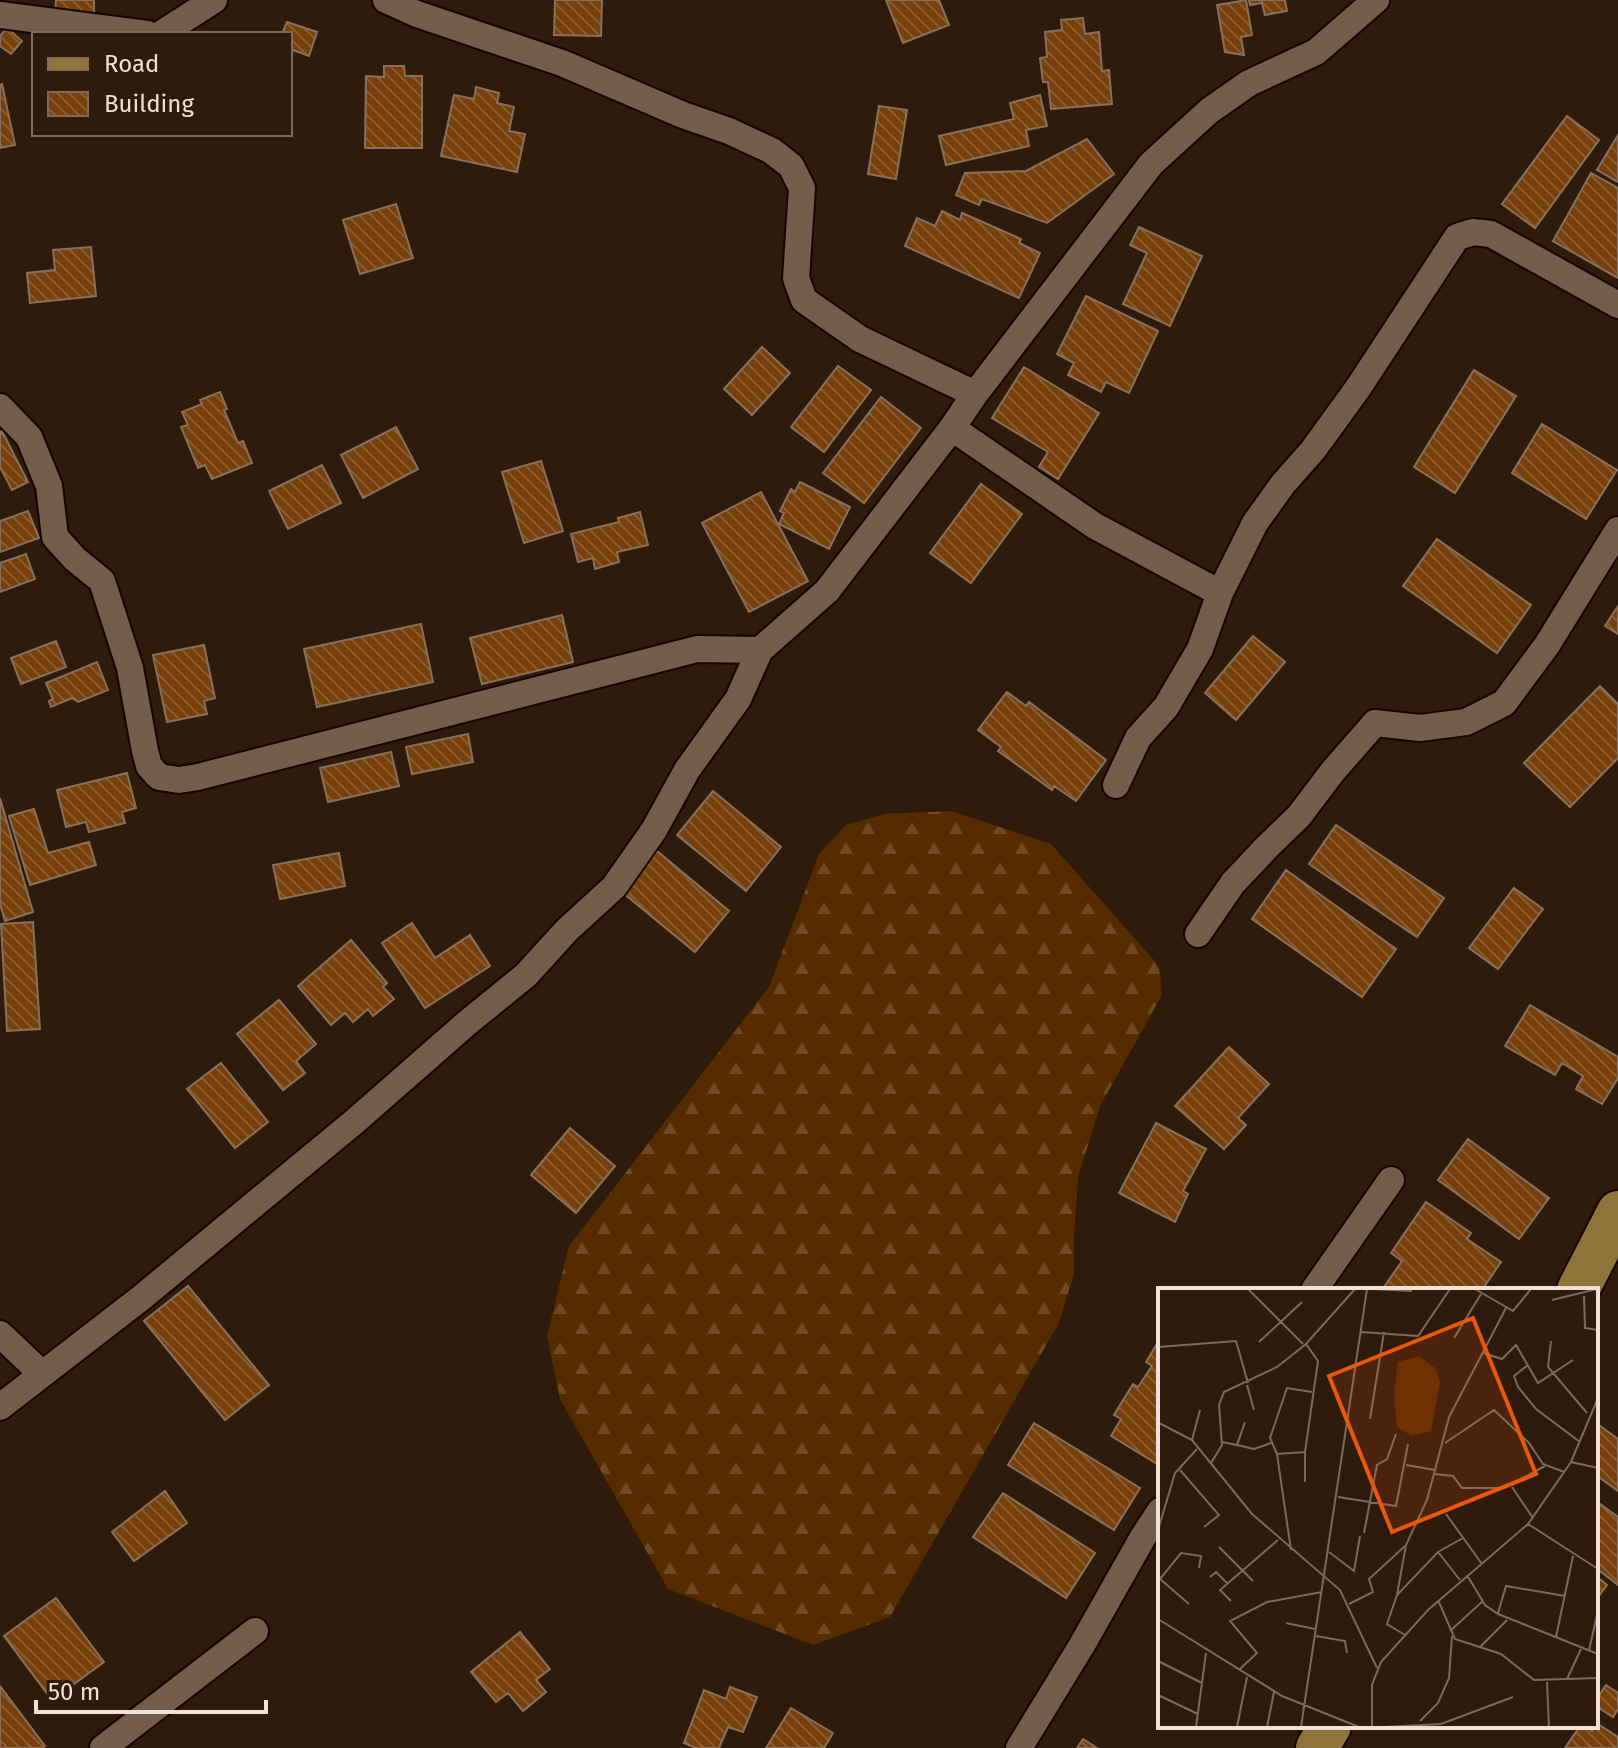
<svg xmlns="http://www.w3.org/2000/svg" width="1618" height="1748" viewBox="0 0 1618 1748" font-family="'Fira Sans',sans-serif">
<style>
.forest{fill:url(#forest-firs)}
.building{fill:url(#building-back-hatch);stroke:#88705e;stroke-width:2}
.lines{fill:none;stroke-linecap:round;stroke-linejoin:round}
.minor-casing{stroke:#160500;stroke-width:30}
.primary-casing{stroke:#160500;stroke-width:46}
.minor{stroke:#755d4c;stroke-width:26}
.primary{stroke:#8e733b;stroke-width:42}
.inset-road{fill:none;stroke:#7c6a5e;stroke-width:2}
.view{fill:#e8590c;fill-opacity:0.15;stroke:#e8590c;stroke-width:4}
.inset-edge{fill:none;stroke:#efe1d8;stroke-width:4}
</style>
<defs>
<pattern id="forest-firs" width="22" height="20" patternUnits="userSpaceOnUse" patternTransform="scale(2)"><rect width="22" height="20" fill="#572b00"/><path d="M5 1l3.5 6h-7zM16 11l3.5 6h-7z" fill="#6f4924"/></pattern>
<pattern id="building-back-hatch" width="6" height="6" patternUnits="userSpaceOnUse" patternTransform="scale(2)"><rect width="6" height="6" fill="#77400b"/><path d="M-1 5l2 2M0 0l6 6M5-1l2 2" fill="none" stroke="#8b5b2e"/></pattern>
</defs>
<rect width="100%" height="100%" fill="#2f1b0c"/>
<!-- forest -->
<path class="forest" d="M951 811 1051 844 1159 966 1162 995 1100 1106 1078 1177 1074 1239V1274L1059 1323 890 1617 813 1645 668 1589 560 1399 547 1336 569 1246 769 987 819 854 846 825 884 814Z"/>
<!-- building -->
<path class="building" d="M56 0H94V16L55 13Z
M555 0H602L601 36 554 35Z
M886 0H939L949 25 903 43Z
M1246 0 1252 35 1241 37 1244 55 1225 52 1217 5Z
M1249 0H1285L1287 11 1265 15 1262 3 1250 5Z
M1083 18 1085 34 1099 32 1102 71 1109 70 1112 104 1051 109 1048 82H1043L1040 58 1047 57 1045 32 1062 30 1061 20Z
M287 22 317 32 309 56 290 49V34H282Z
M7 28 22 41 11 54 0 46V36Z
M384 66H404L405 76H422V148H365L366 76 384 77Z
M2 84 15 145 0 148V85Z
M476 87 499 93 497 103 514 107 509 131 525 134 517 172 441 156 454 95 474 99Z
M1040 95 1047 126 1026 130 1029 146 946 165 939 136 1014 119 1010 103Z
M879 106 907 110 896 179 868 174Z
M1567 116 1599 140 1535 228 1502 204Z
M1618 135V182L1597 170Z
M1087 139 1114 174 1047 223 982 199 979 205 956 195 965 173 1026 171Z
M1591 173 1618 188V278L1553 241Z
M396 204 413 258 360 274 343 220Z
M942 211 960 220 962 213 1021 239 1019 243 1040 253 1019 298 905 246 917 218 935 226Z
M1139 227 1202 256 1170 326 1123 304 1147 253 1130 245Z
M91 247 96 296 30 303 27 273 55 270 53 250Z
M1086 296 1158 331 1129 393 1106 382 1101 392 1068 375 1074 363 1057 354Z
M762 347 790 373 752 415 724 389Z
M838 366 871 390 824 452 791 427Z
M1024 367 1099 413 1058 479 1039 467 1048 452 992 418Z
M1474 370 1516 396 1455 493 1414 467Z
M220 392 227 409 224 410 238 443 243 441 252 463 212 479 205 465 198 468 181 427 188 425 182 412 202 404 200 400Z
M881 397 921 428 864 503 823 473Z
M1542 424 1617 470 1586 519 1512 473Z
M396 427 418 469 363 498 341 455Z
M2 431 28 482 12 490 0 467V432Z
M541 461 563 531 524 543 502 472Z
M322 465 341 503 288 529 269 491Z
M800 482 850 507 829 549 779 524 784 513 780 511 791 489 795 492Z
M981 484 1022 514 971 583 930 553Z
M761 492 808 581 749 612 702 523Z
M28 511 39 538 0 552V521Z
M640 512 648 545 617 552 619 562 595 569 593 558 578 562 571 534 619 522 618 518Z
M1437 539 1531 605 1497 653 1403 586Z
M26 554 35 579 0 592V563Z
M1618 606V634L1605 626Z
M562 615 573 662 482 684 470 638Z
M421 624 433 682 317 707 304 649Z
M1253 636 1285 662 1236 720 1205 693Z
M56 641 66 667 21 684 11 658Z
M204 645 215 698 204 701 207 714 167 722 153 655Z
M97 662 108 690 78 702 72 698 51 707 49 701 53 699 46 683Z
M1600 686 1618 704V758L1570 807 1524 763Z
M1007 692 1026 706 1029 702 1106 760 1076 801 1054 786 1052 790 998 751 1001 747 978 730Z
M468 734 473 762 412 774 406 747Z
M391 752 399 786 328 802 320 768Z
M127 773 136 808 122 812 125 823 89 832 86 822 66 827 57 790Z
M713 791 781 847 746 891 677 835Z
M0 798 33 912 5 921 0 904Z
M34 809 48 853 89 842 96 865 30 885 9 816Z
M1336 825 1444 898 1417 937 1309 864Z
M657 851 729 911 695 952 622 892Z
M339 853 345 886 280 899 273 865Z
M1286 870 1396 949 1362 997 1252 919Z
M1514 888 1543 909 1498 969 1469 948Z
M33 922 40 1029 7 1031 1 924Z
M412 923 435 958 470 935 490 966 425 1008 382 943Z
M351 940 387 983 383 987 394 999 373 1016 368 1009 353 1022 345 1013 331 1025 298 986Z
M279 1000 316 1044 296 1061 305 1073 283 1090 237 1034Z
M1530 1005 1618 1057V1078L1602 1104 1576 1089 1583 1076 1562 1063 1555 1075 1505 1046Z
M1229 1047 1269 1084 1238 1118 1246 1125 1224 1149 1175 1106Z
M221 1063 268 1122 235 1148 187 1089Z
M1156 1123 1206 1149 1183 1191 1188 1194 1175 1222 1119 1193Z
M570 1128 615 1166 576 1213 531 1175Z
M1468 1139 1549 1198 1519 1239 1438 1180Z
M1426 1202 1471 1233 1467 1239 1501 1262 1482 1290H1455L1451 1287 1449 1290H1382L1402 1261 1391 1253Z
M188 1286 269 1385 225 1420 144 1321Z
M1160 1339V1463L1159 1465 1111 1436 1121 1419 1114 1415 1133 1384 1138 1387 1152 1366 1146 1362Z
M1034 1423 1140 1488 1114 1530 1008 1465Z
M1596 1423 1618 1439V1491L1596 1475Z
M165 1491 187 1523 134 1561 112 1532Z
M1003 1493 1095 1553 1066 1598 973 1537Z
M1596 1501 1618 1517V1585L1596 1568Z
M1596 1576 1607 1585 1596 1600Z
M56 1598 104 1662 52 1700 4 1636Z
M520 1632 550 1669 536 1680 546 1692 523 1711 508 1693 496 1702 471 1672Z
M1606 1685 1618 1693V1709L1613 1717 1596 1706V1700Z
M0 1686 45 1746 42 1748H0Z
M730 1687 757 1697 743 1732 728 1727 719 1748H696L684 1743 704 1690 726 1699Z
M791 1708 833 1733 824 1748H766Z
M1598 1724 1618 1737V1748H1565L1580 1726H1584L1592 1731Z
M1083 1739 1097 1748H1077Z"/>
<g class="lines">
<defs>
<path id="minor" d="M386 0 417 14 562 63 683 115 729 131 772 151 791 166 802 188 796 278 804 300 860 339 975 394
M0 15 147 34
M161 34 214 0
M0 407 29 437 49 486 55 537 75 559 102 581 130 668 145 751 149 766 159 777 179 780 198 777 697 649 760 650
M952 428 1095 526 1220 593
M1116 785 1138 738 1166 707 1200 649 1220 593 1255 523 1283 484 1313 450 1358 388 1457 237 1473 232 1491 234 1618 305
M1198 934 1233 883 1267 847 1299 816 1333 771 1375 723 1420 728 1466 722 1504 703 1547 645 1618 530
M1314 1290 1391 1180
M0 1334 42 1374
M0 1407 141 1298 354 1122 467 1023 526 975 567 930 614 887 654 830 687 770 738 699 760 650 827 591 952 428 975 394 1151 164 1209 111 1249 83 1316 52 1376 0
M103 1748 255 1631
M1019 1748 1082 1645 1143 1537 1160 1511"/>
<path id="primary" d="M1578 1290 1618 1212
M1317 1748 1330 1726"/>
</defs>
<!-- minor casing -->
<use href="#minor" class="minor-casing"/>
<!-- primary casing -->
<use href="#primary" class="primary-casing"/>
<!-- minor -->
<use href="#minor" class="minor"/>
<!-- primary -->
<use href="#primary" class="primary"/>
</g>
<!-- overview -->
<g transform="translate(1158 1288)">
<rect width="440" height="440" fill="#2f1b0c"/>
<path d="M261 68 278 81 282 95 273 143 254 148 239 139 236 106 240 74Z" fill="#572b00"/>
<path class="inset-road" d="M90 1 145 56M214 1 254 3M317 1 355 23 373 1M426 8 427 40 440 42M394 12 439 1M203 44 260 48 292 1M296 50 323 6M393 53 390 79 429 125M101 54 144 14M148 56 160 73 147 164 119 166 112 150 129 100 154 104M0 59 78 53 90 95M325 65 344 71 358 57 380 95 415 72M370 77 356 88 360 99 378 121 422 154M89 97 96 122M212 131 226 44M1 135 34 152 94 226 182 302 219 380M34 152 42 122M64 154 79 157 87 134M287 155 336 122 371 155 385 176 406 184M79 157 96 161 113 155M147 164V194M119 166 133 262M413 174 440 180M53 175 64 157 61 117 66 104 119 79 148 56 197 1M248 177 277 182M22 182 61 227 46 239M277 186 295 188 304 200H346L387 178M354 199 375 230M180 209 238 218 250 156M288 226 324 276M370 236 440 281M0 242 17 185 39 161M206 245 219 177 229 171 238 146M61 259 95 293M171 264 196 283 202 248M280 264 302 292M309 287 327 317 340 326 440 366M52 289 58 284 70 296M2 291 23 265 43 268 41 280M2 291 31 316M239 307 248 257 269 212 291 129 348 20M280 312 297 351 343 366 376 392 440 390M73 313 62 302 120 252M191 316 215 304 211 291 247 258M340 325 348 298 407 308M0 331 124 408 201 439M128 335 157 341M292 343 325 313M247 347 229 336 239 307 280 264 305 250M158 348 187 353 189 365M398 349 415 268M322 359 349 332M431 362 440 323M0 373 44 395M82 381 99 365 72 333 109 314 164 304M409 391 423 361M389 394 391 439M0 407 40 426M262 433 280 415 291 390 294 348M38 439 48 365M79 439 89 389M109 439 116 404M143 439 209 1M214 439V397L223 374 270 322 370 236 413 174 440 110M226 439 283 436 355 409"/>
<path class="view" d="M315 30 378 186 234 244 171 88Z"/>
<rect width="440" height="440" class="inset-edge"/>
</g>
<!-- legend -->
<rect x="32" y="32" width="260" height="104" fill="#2f1b0c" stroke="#7c6a5e" stroke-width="2"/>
<rect x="48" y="58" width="40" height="12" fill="#8e733b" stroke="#7c6a5e" stroke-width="2"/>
<text x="104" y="72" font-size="24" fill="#efe1d8">Road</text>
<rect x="48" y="92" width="40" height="24" fill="url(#building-back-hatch)" stroke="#7c6a5e" stroke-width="2"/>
<text x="104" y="112" font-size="24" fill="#efe1d8">Building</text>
<!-- scale -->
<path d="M36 1700v12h230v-12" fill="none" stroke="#efe1d8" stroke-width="4"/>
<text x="48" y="1700" font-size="24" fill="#efe1d8" stroke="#2f1b0c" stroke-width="6" paint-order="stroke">50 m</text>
</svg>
